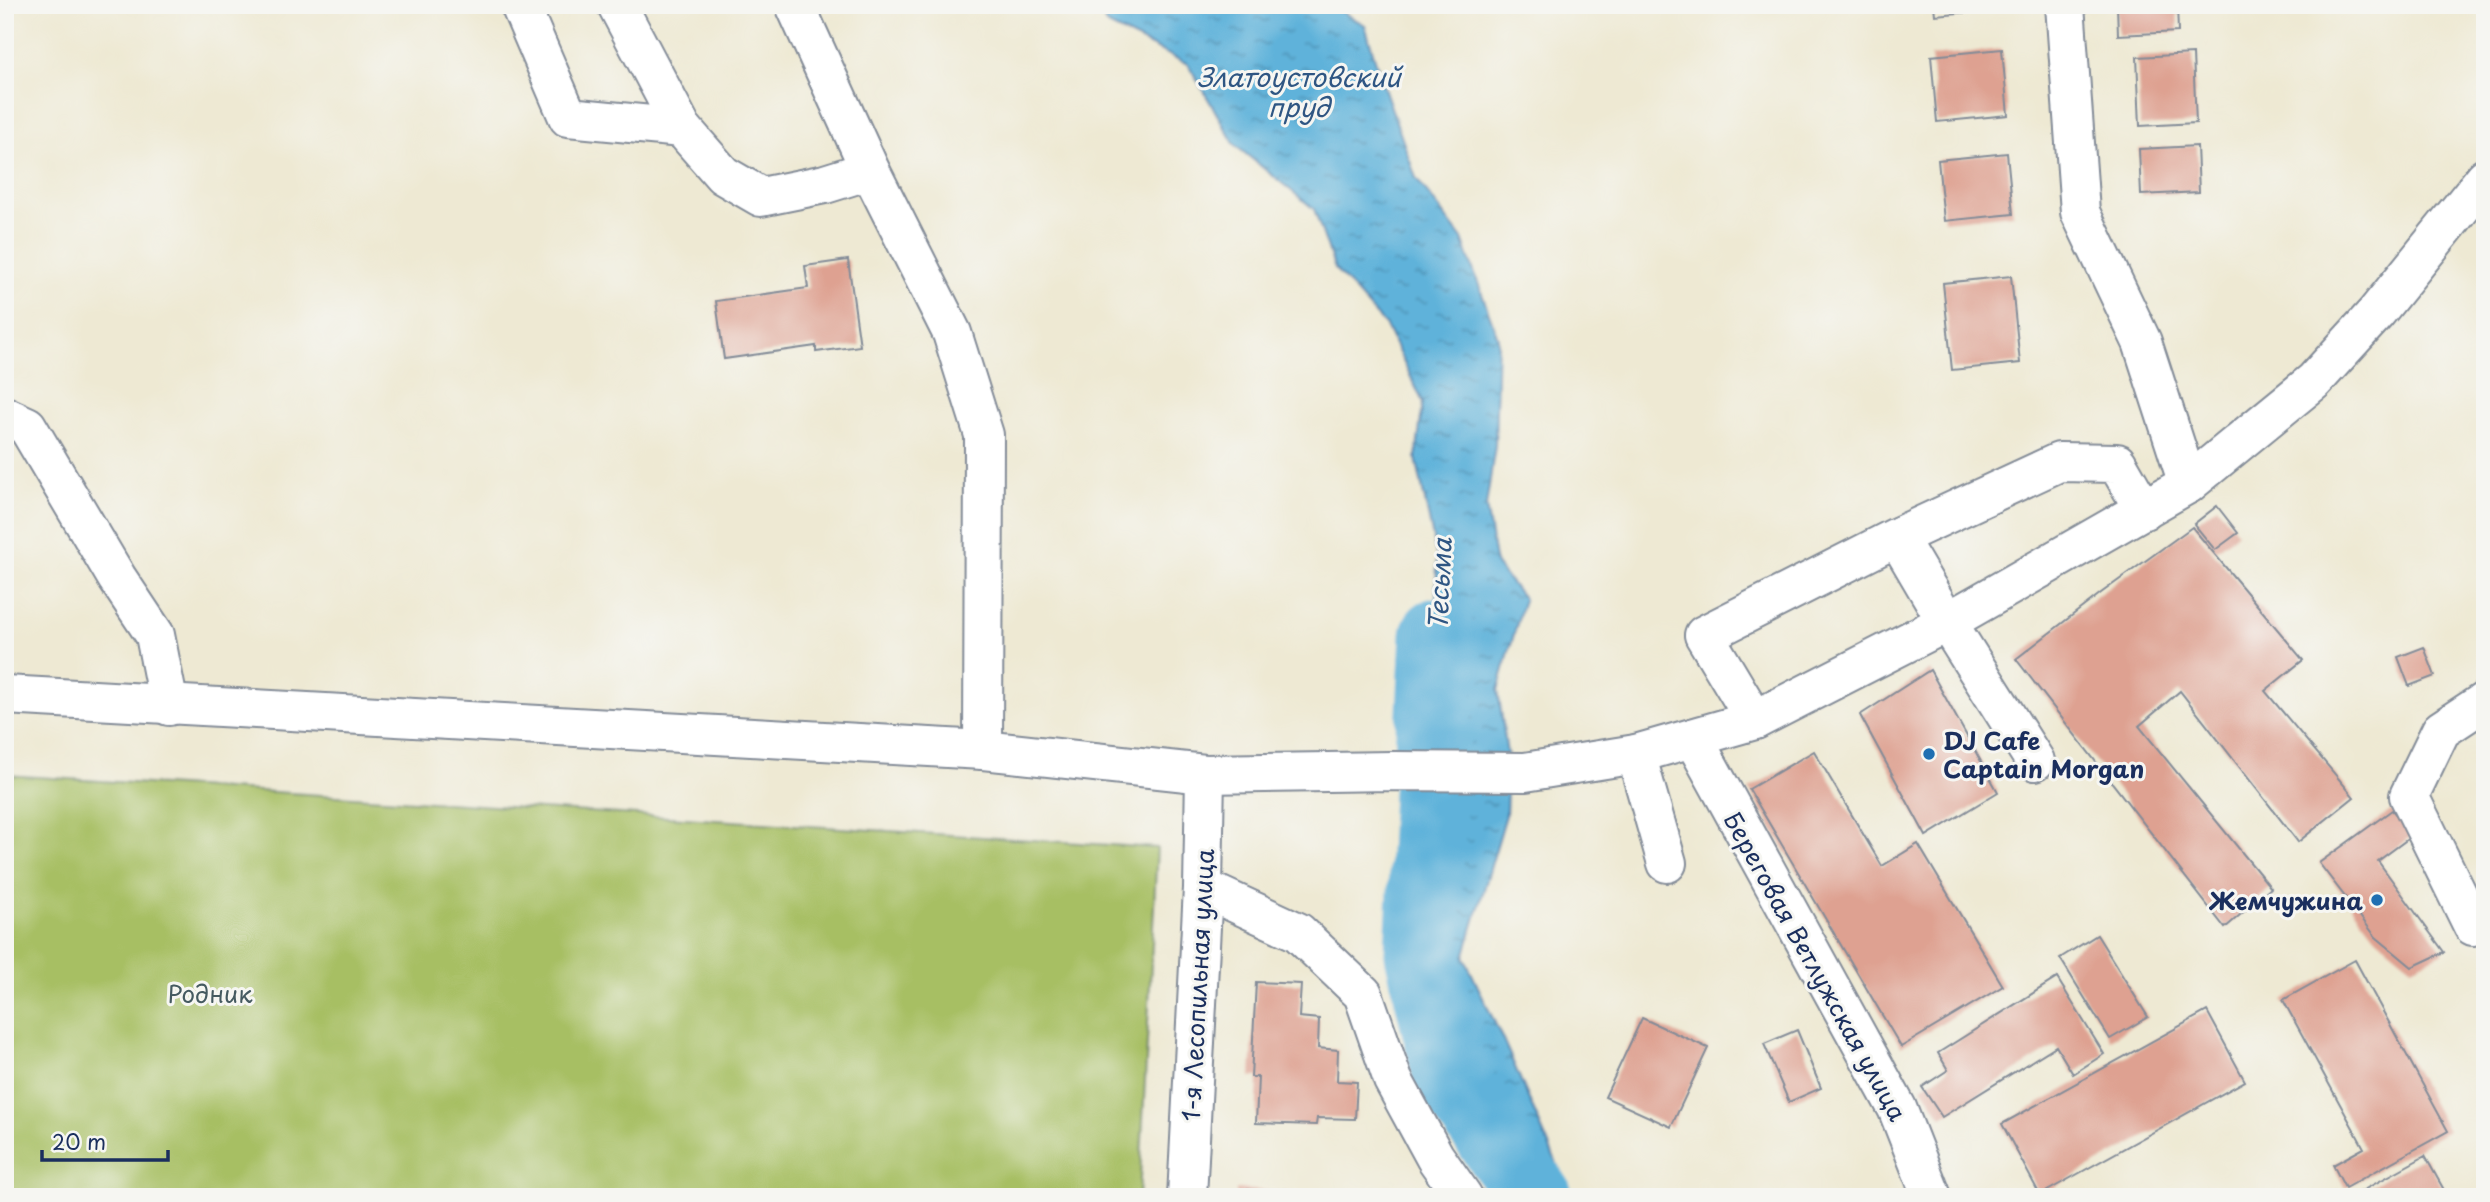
<svg xmlns="http://www.w3.org/2000/svg" width="2490" height="1202" viewBox="0 0 2490 1202" font-family="'Playpen Sans',sans-serif">
<style>
.green{fill:#a7bf64;stroke:#617761;stroke-width:2}
.water{fill:url(#water-ripples);stroke:#3d709c;stroke-width:2}
.lines{fill:none;stroke-linecap:round;stroke-linejoin:round}
.river{stroke:#5fb2da;stroke-width:75}
.building{fill:#dea191}
.minor-casing{stroke:#848c98;stroke-width:42}
.major-casing{stroke:#848c98;stroke-width:42}
.minor{stroke:#fff;stroke-width:38}
.major{stroke:#fff;stroke-width:38}
.poi-dot{fill:#1f6fb2;stroke:#f6f6f2;stroke-width:2.5}
.labels{text-anchor:middle;dominant-baseline:central;stroke-width:6;stroke-linejoin:round;paint-order:stroke}
.poi-label{font-size:24px;font-weight:bold;fill:#1b2f5e;stroke:#f6f6f2;text-anchor:start}
.street-label{font-size:24px;fill:#1b2f5e;stroke:#f6f6f2}
.park-label{font-size:24px;fill:#455a60;stroke:#f6f6f2}
.water-label{font-size:26px;font-style:italic;fill:#2f5683;stroke:#f6f6f2}
</style>
<defs>
<pattern id="water-ripples" width="26" height="14" patternUnits="userSpaceOnUse" patternTransform="scale(1.75)"><rect width="26" height="14" fill="#5fb2da"/><path d="M2 4q2-2 4 0t4 0M15 11q2-2 4 0t4 0" fill="none" stroke="#4e91b4"/></pattern>
</defs>
<rect width="100%" height="100%" fill="#f6f6f2"/>
<filter id="ink" filterUnits="userSpaceOnUse"><feTurbulence type="fractalNoise" baseFrequency=".0143" numOctaves="2"/><feDisplacementMap in="SourceGraphic" scale="14" xChannelSelector="R" yChannelSelector="G"/><feConvolveMatrix kernelMatrix="1 2 1 2 8 2 1 2 1" color-interpolation-filters="sRGB"/></filter>
<filter id="wash" filterUnits="userSpaceOnUse"><feTurbulence type="fractalNoise" baseFrequency=".00686" numOctaves="4" result="noise"/><feDisplacementMap in="SourceGraphic" scale="28" xChannelSelector="R" yChannelSelector="G"/><feGaussianBlur stdDeviation="1.57" result="paint"/><feColorMatrix in="noise" values="0 0 0 0 0 0 0 0 0 0 0 0 0 0 0 0 0 1.4 0 .05"/><feComposite in="paint" operator="in"/></filter>
<g filter="url(#wash)">
<rect width="100%" height="100%" fill="#eee9d3"/>
<!-- green -->
<path class="green" d="M5 775 1157 848 1139 1197H5Z"/>
<!-- water -->
<path class="water" d="M1099 5H1330L1365 25 1380 76 1416 178 1462 239 1498 338 1495 446 1486 506 1496 565 1524 599 1498 690 1508 761 1506 815 1464 957 1509 1053 1571 1197H1500L1484 1164 1452 1130 1450 1072 1442 1040 1428 1014 1429 896 1437 840 1435 750 1426 668 1436 614 1437 557 1416 458 1423 402 1386 326 1335 269 1314 209 1235 145 1188 64 1106 24Z"/>
<g class="lines">
<!-- river -->
<path class="river" d="M1438 635 1422 953 1450 1076 1535 1197"/>
</g>
<g id="blocks">
<!-- building -->
<path class="building" d="M1934 5H2006L2007 9 1935 15Z
M2117 5H2177L2178 32 2118 35Z
M2002 49 2008 115 1937 122 1931 56Z
M2193 54 2196 123 2140 126 2137 57Z
M2197 146 2199 192 2141 195 2139 149Z
M2007 153 2013 214 1944 221 1938 160Z
M848 260 860 346 816 352V346L724 359 716 301 808 288 805 266Z
M2011 276 2020 363 1952 370 1943 283Z
M2217 506 2238 533 2215 550 2194 524Z
M2192 527 2303 660 2265 691 2354 797 2298 842 2180 691 2139 726 2271 888 2225 928 2016 659 2101 593Z
M2424 647 2435 676 2409 686 2398 657Z
M1930 670 1998 792 1926 836 1860 715Z
M1814 751 1882 866 1918 844 2003 986 1901 1047 1749 789Z
M2392 810 2413 835 2378 861 2444 952 2412 967 2376 937 2319 863Z
M2097 935 2148 1017 2110 1039 2060 958Z
M2355 960 2448 1131 2345 1188 2333 1165 2364 1148 2283 1000Z
M2057 978 2104 1054 2073 1074 2056 1046 1942 1117 1922 1087 1948 1070 1938 1053Z
M1256 982 1301 984 1299 1017 1319 1019 1318 1048 1338 1050 1337 1081 1357 1082 1355 1119 1317 1118 1316 1125 1256 1123 1258 1077H1251Z
M2207 1011 2245 1081 2040 1195 2002 1124Z
M1642 1018 1708 1048 1671 1127 1605 1097Z
M1797 1030 1821 1088 1789 1102 1764 1044Z
M2425 1156 2448 1197H2351Z
M1236 1189 1288 1192V1197H1236Z"/>
</g>
</g>
<g filter="url(#ink)">
<use href="#blocks" fill-opacity="0" stroke="#848c98" stroke-width="2"/>
<g class="lines">
<defs>
<path id="minor" d="M520 5 568 117 682 128 723 175 761 197 825 184 870 170
M617 5 682 128
M795 5 870 170 952 333 984 435 983 750
M2065 5 2080 212 2142 342 2188 484
M5 416 27 426 117 578 155 635 169 706
M1897 537 1947 622 2035 761
M1755 720 1704 635 1897 537 2059 462 2117 463 2144 510
M1693 738 1897 1108 1932 1197
M1636 754 1667 863
M1203 888 1298 932 1363 994 1393 1080 1435 1157 1463 1197
M2473 926 2409 796 2441 730 2485 701
M1187 1197 1203 888 1205 774"/>
<path id="major" d="M5 695 983 750 1205 774 1392 771 1525 772 1636 754 1755 720 1947 622 2188 484 2314 381 2376 313 2485 178"/>
</defs>
<!-- minor casing -->
<use href="#minor" class="minor-casing"/>
<!-- major casing -->
<use href="#major" class="major-casing"/>
<!-- minor -->
<use href="#minor" class="minor"/>
<!-- major -->
<use href="#major" class="major"/>
</g>
</g>
<!-- markers -->
<g class="poi-dot">
<circle cx="1929" cy="754" r="7"/>
<circle cx="2377" cy="900" r="7"/>
</g>
<g class="labels">
<!-- poi labels -->
<g class="poi-label">
<text x="1943" y="740">DJ Cafe<tspan x="1943" dy="28">Captain Morgan</tspan></text>
<text x="2363" y="900" text-anchor="end">Жемчужина</text>
</g>
<!-- street labels -->
<g class="street-label">
<text transform="translate(1816 966) rotate(61)">Береговая Ветлужская улица</text>
<text transform="translate(1197 985) rotate(-87)">1-я Лесопильная улица</text>
</g>
<!-- park labels -->
<g class="park-label">
<text x="210" y="993">Родник</text>
</g>
<!-- water labels -->
<g class="water-label">
<text x="1299" y="76">Златоустовский<tspan x="1299" dy="30">пруд</tspan></text>
<text transform="translate(1439 584) rotate(-87)">Тесьма</text>
</g>
</g>
<!-- margin -->
<rect width="2490" height="1202" fill="none" stroke="#f6f6f2" stroke-width="28"/>
<!-- scale -->
<path d="M42 1150v10h126v-10" fill="none" stroke="#1b2f5e" stroke-width="3.5"/>
<text x="52" y="1150" font-size="21" fill="#1b2f5e" stroke="#f6f6f2" stroke-width="5" paint-order="stroke">20 m</text>
</svg>
